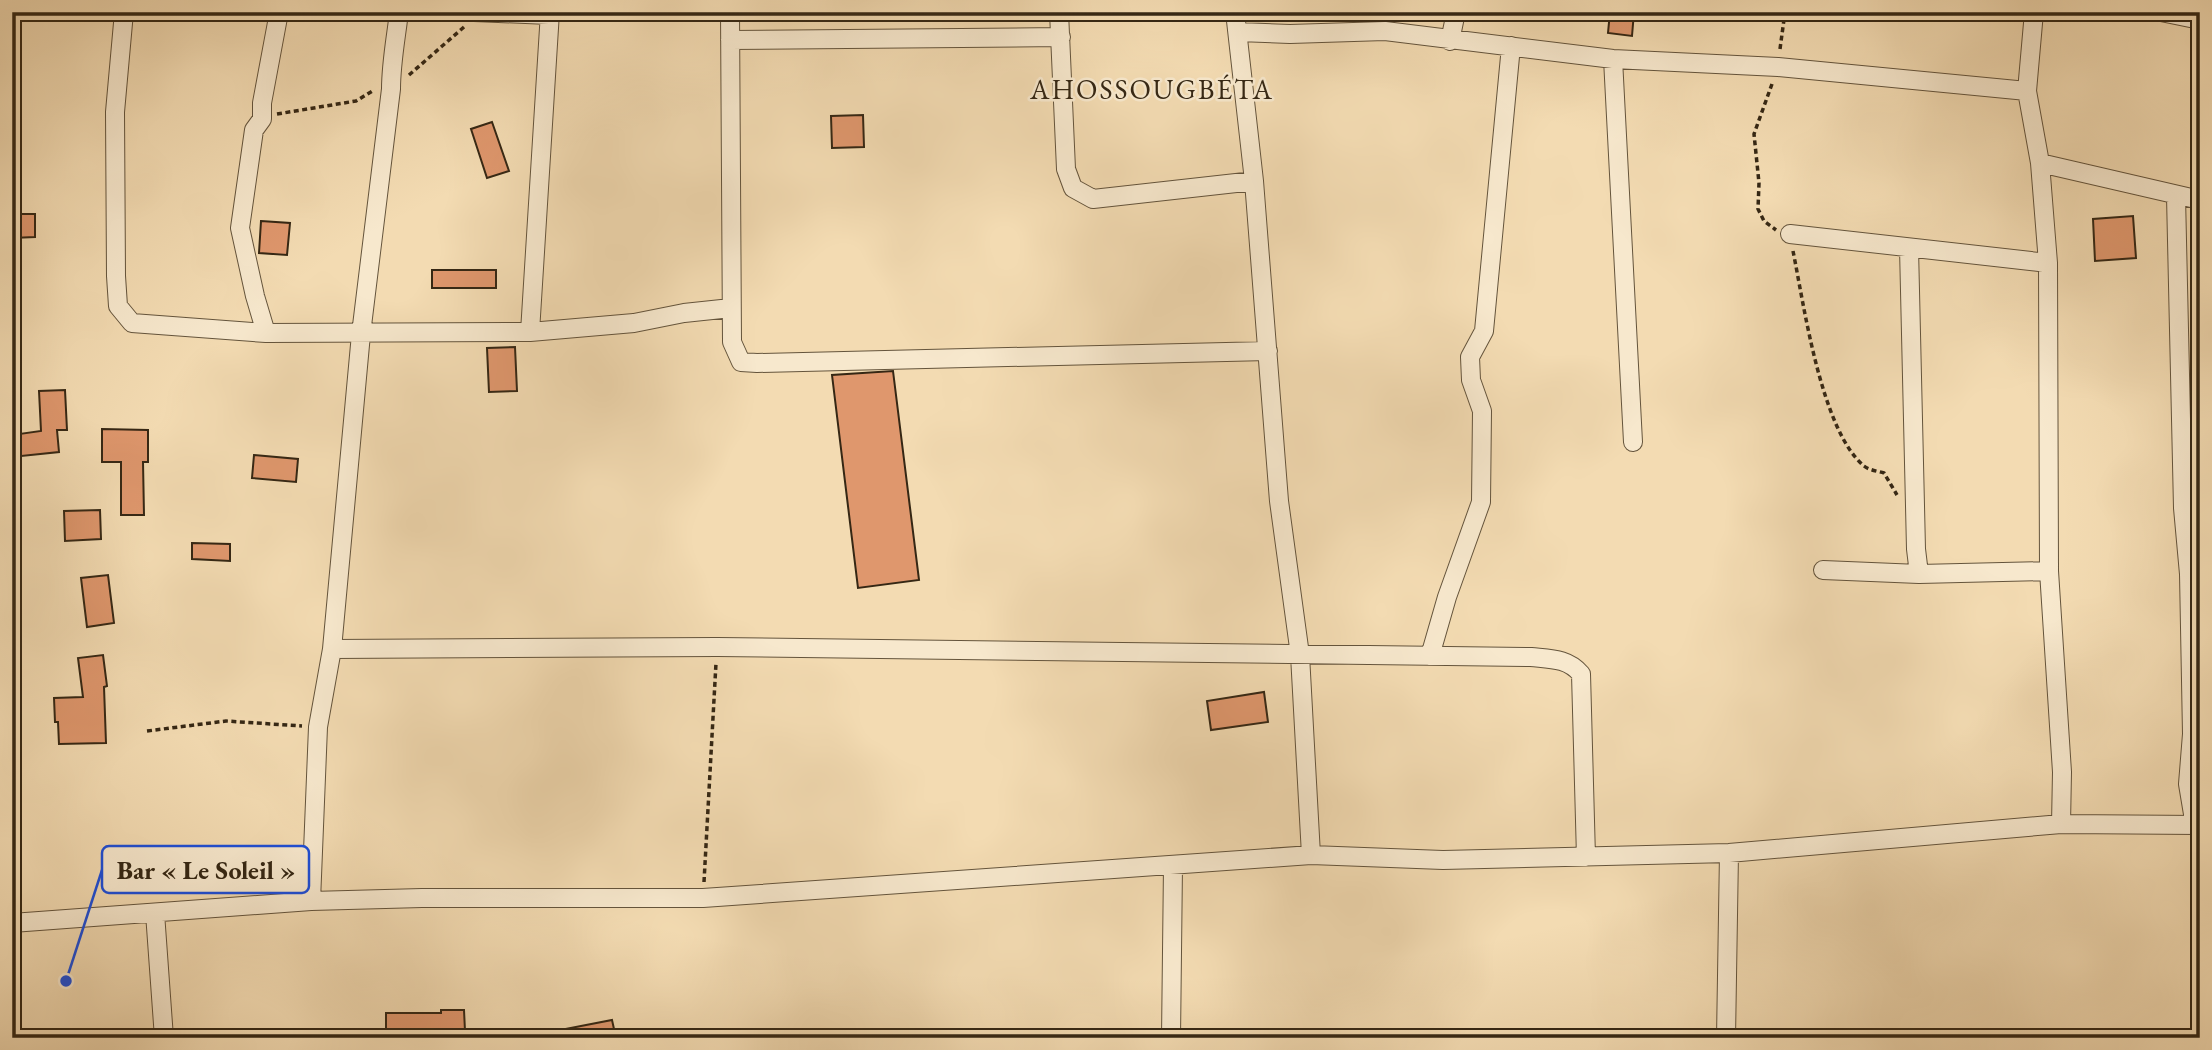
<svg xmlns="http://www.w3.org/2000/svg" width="2212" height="1050" viewBox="0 0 2212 1050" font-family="'EB Garamond',serif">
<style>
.building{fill:#df976d;stroke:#352714;stroke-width:2}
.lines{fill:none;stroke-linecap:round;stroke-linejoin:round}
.street-casing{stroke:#64543c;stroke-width:20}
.path{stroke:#352714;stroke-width:3.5;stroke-dasharray:5 3.5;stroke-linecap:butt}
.street{stroke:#f7e8cd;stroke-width:18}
.labels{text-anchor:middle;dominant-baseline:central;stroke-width:5;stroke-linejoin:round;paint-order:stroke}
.quarter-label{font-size:28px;letter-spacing:2px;fill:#352714;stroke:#f7e8cd}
.leader{fill:none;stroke:#1d4ed8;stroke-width:2.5}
.callout-dot{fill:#1d4ed8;stroke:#f7e8cd;stroke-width:2.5}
.callout{fill:#f7e8cd;stroke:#1d4ed8;stroke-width:2.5}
.callout-label{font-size:26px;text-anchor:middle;font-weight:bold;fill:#352714}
</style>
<rect width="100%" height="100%" fill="#f3dbb2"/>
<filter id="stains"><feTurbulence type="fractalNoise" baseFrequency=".00286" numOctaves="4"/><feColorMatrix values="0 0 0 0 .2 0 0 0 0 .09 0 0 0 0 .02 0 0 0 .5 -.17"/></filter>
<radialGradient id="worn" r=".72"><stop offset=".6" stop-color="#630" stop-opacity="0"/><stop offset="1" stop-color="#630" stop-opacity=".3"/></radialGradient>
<!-- building -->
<path class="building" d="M1610 12H1634L1632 36 1608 33Z
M863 115 864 147 832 148 831 116Z
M492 122 509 171 487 178 471 129Z
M12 214H35V237L12 238Z
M2133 216 2136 258 2095 261 2093 219Z
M261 221 290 223 287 255 259 253Z
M432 270H496V288H432Z
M515 347 517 391 489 392 487 348Z
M893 371 919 580 858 588 832 375Z
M65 390 67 430H57L59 452 12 457V435L41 431 39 391Z
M102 429 148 430V462H143L144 515H121V462H102Z
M254 455 298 459 296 482 252 478Z
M100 510 101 539 65 541 64 511Z
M192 543 230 544V561L192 559Z
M108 575 114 623 87 627 81 578Z
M103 655 107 686 104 687 106 743 59 744 58 722H55L54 698 83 697 78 658Z
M1264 692 1268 722 1211 730 1207 701Z
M441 1010H464L465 1031H429V1036L386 1035V1013H441Z
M612 1020 616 1038H556L555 1031Z"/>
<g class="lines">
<defs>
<path id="street" d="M124 12 115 112 116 276 118 306 132 323 266 333 530 332 634 323 684 313 731 308
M474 12 549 15
M730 12 732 342 741 362 757 363 1268 351
M1059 12 1066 169 1073 188 1093 199 1254 181
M1235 12 1254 181 1279 501 1300 655 1311 855
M2034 12 2027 91 2040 163 2048 263 2049 571 2062 772 2061 824
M2161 12 2200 20
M1238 32 1290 34 1385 31 1613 59 1778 67 2027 91
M730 40 1061 37
M1450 41 1456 12
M1613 59 1633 442
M2040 163 2200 200
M2176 196 2183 508 2189 574 2200 571
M1790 234 2048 263
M1909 248 1916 549 1919 574
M530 332 550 12
M266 333 255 296 240 228 254 130 262 119V103L279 12
M1823 570 1919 574 2049 571
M2189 574 2192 734 2188 784 2195 826
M332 649 717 647 1531 657C1550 659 1568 658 1581 674L1586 857
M1430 656 1447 597 1481 502 1482 411 1471 380 1470 357 1484 331 1511 46
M311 901 318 727 332 649 361 334 391 89C391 63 396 38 399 12
M155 913 164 1038
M12 923 311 901 422 898H703L1311 855 1443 860 1729 853 2061 824 2200 825
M1171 1038 1173 866
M1726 1038 1729 853"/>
</defs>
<!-- street casing -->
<use href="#street" class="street-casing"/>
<!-- path -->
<path class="path" d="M1780 49 1785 12
M409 75 464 27
M1772 84 1754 134 1759 183 1758 209 1764 221 1776 230
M277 114 356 101 374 90
M1793 251C1804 305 1821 430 1864 466 1869 470 1877 471 1884 473L1897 495
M147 731 226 721 302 726
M704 882 716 663"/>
<!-- street -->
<use href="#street" class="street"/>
</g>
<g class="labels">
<!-- quarter labels -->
<g class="quarter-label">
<text x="1152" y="89">AHOSSOUGBÉTA</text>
</g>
</g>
<!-- callouts -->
<path class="leader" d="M66 981L102 870"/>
<circle class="callout-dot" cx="66" cy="981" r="7"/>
<rect class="callout" x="102" y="846" width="207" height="47" rx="7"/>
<g class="callout-label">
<text x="206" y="879">Bar « Le Soleil »</text>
</g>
<!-- margin -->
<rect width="2212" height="1050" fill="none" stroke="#f3dbb2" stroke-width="42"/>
<rect x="14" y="14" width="2184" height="1022" fill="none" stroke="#352714" stroke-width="3.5"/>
<rect x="21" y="21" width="2170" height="1008" fill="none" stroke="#352714" stroke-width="2"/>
<rect width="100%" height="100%" filter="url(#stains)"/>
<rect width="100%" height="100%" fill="url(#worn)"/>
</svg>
